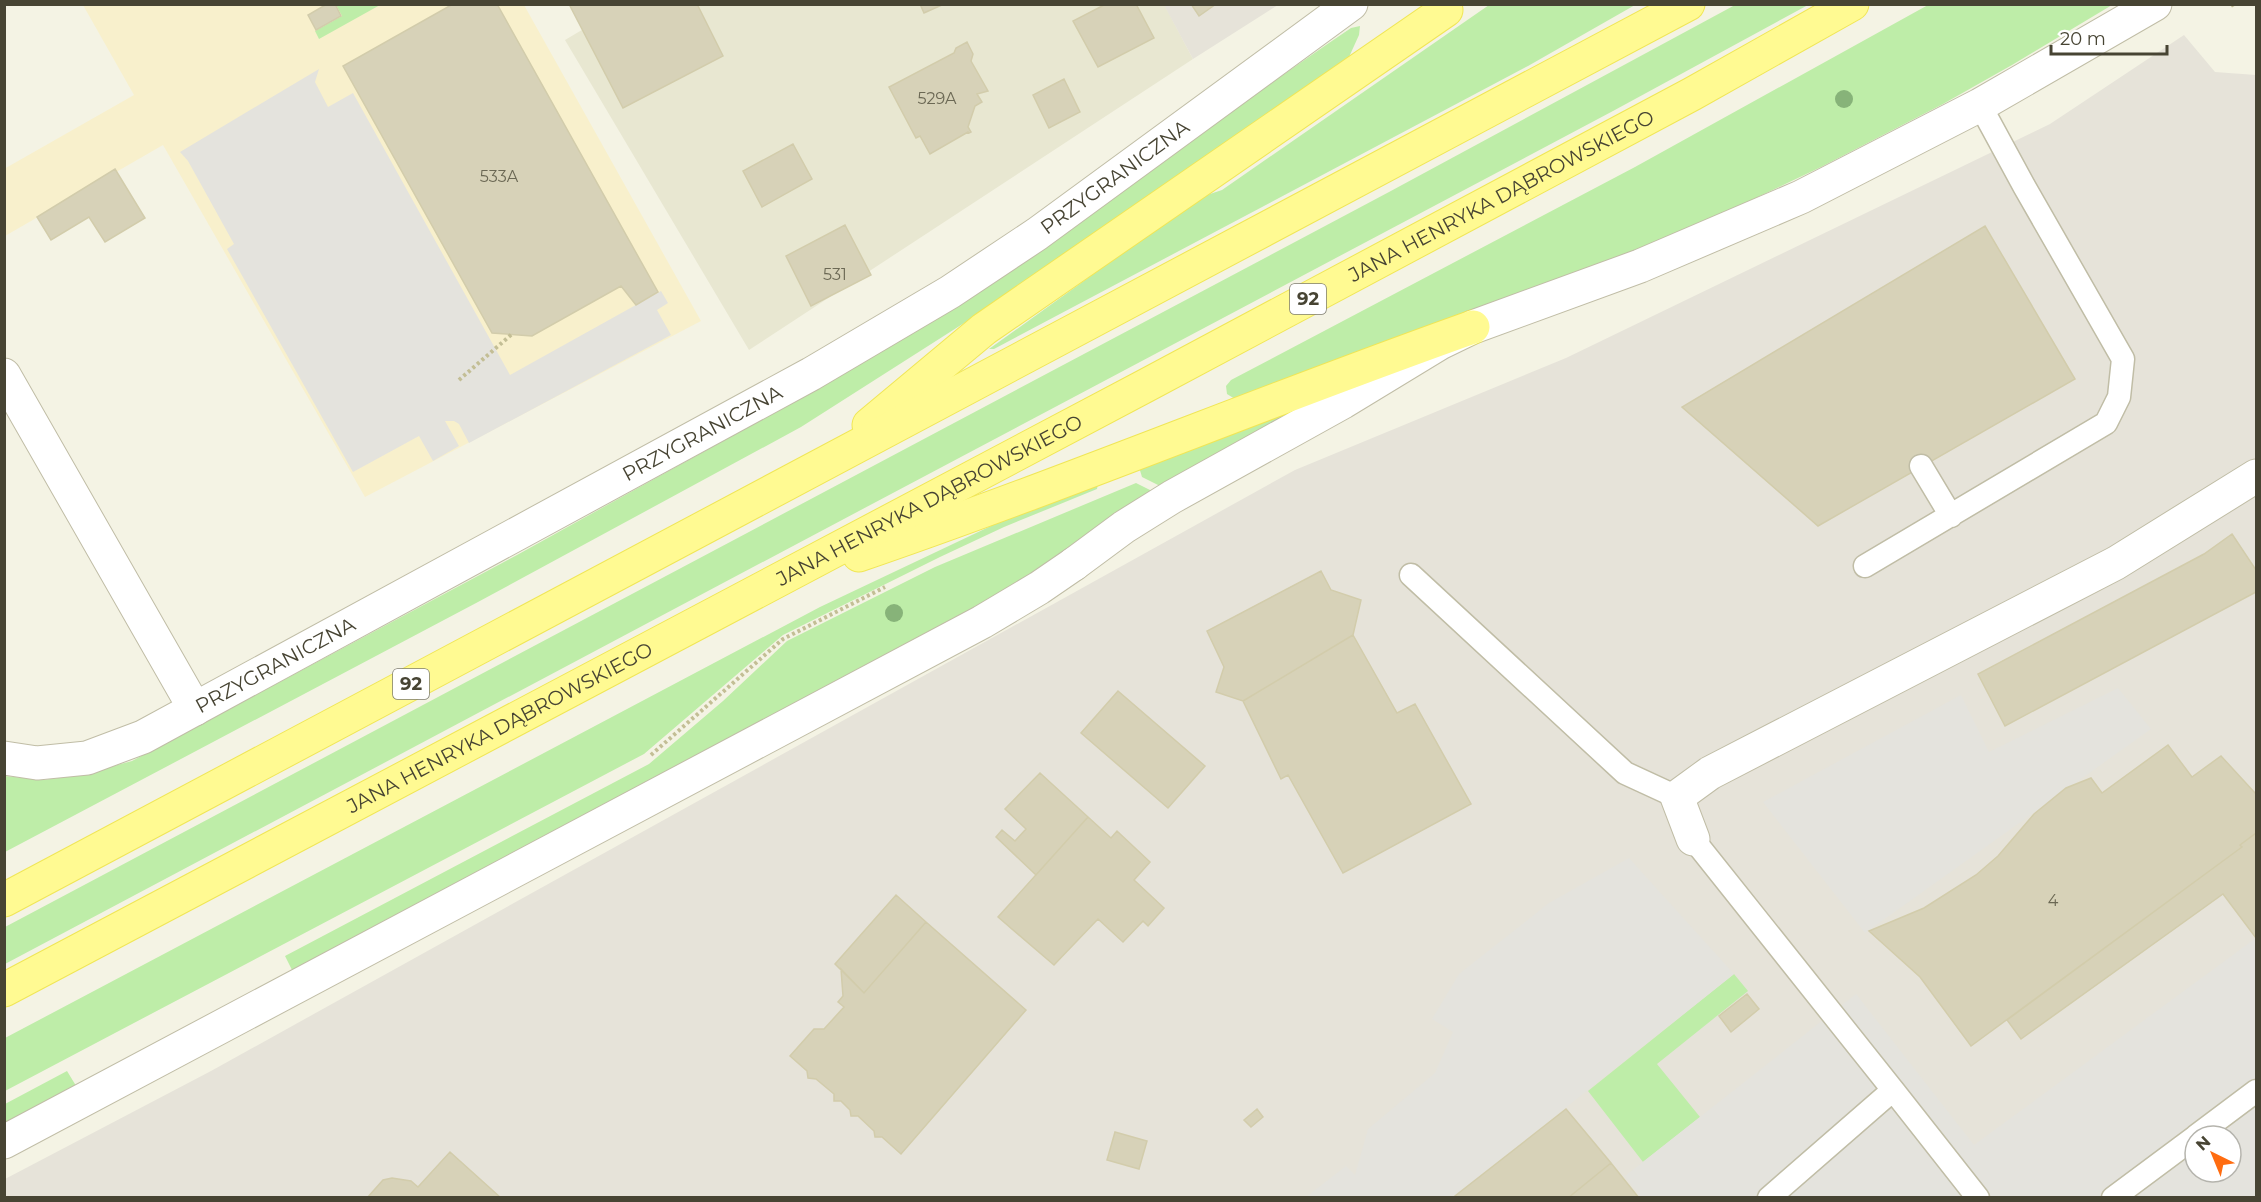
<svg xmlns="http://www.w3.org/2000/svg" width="2261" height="1202" viewBox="0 0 2261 1202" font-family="Montserrat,sans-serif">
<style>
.residential{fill:#e8e7d1}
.commercial{fill:#f8f0cc}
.industrial{fill:#e6e3d9;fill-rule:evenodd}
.green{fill:#beeda8}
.parking{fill:#e4e3dd;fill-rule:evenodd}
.building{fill:#d7d2b8;stroke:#d2ccab;stroke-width:1.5}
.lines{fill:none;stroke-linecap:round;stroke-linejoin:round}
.service-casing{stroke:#c0bda6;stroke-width:25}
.minor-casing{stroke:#c0bda6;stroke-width:35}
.tertiary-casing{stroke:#c0bda6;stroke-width:35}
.primary-casing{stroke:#f0e656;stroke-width:35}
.path{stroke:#c3be95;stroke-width:4;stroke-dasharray:3 3;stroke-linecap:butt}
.service{stroke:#fff;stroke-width:22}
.minor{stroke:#fff;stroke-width:33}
.tertiary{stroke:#fff;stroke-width:33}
.primary{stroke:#fffa92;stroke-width:33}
.tree{fill:#87b379}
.labels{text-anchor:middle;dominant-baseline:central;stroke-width:5;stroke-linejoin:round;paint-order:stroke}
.number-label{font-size:16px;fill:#6b6854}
.shield{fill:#fff;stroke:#7e7c70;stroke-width:1.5}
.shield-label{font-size:18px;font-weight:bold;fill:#474433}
.street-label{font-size:20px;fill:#474433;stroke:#fff}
</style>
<rect width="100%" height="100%" fill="#f4f3e4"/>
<!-- residential -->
<path class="residential" d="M1164 4 1193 59 749 350 565 40 624 5Z"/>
<!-- commercial -->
<path class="commercial" d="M83 5H524L701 321 365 497 163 145 5 236 4 169 134 95Z"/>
<!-- industrial -->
<path class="industrial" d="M1164 5H1278L1193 59Z
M2184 35 2215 72 2256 75V1197L5 1198V1179L211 1071 1295 470 1566 358 2050 124ZM2195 1136H2231V1172H2195Z"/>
<!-- green -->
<path class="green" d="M336 5H380L319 39 315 31 342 16Z
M1489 5H1635L1528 66 994 349H989L1201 197 1222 190Z
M1735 5H1808L1613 111 5 964V927L1389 192Z
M1928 5H2112L2012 65 1943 104 1821 167 1682 233 1235 399 1227 394 1226 386 1231 380 1635 167Z
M1360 26 1359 35 1349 57 983 311 801 427 478 602 5 852V776L43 780 80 775 132 761 517 555 804 396 1234 109 1326 45 1351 28Z
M1335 395 1166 489 1142 477 1139 467Z
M1136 483 1158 494 1008 593 294 974 285 956 649 764 723 701 787 641 935 567Z
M1098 484 1097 489 1004 527 940 557 783 635 644 754 5 1091V1038L820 607 993 525Z
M1734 974 1748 991 1657 1064 1700 1117 1643 1162 1588 1091Z
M67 1071 78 1089 5 1128V1104Z"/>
<!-- parking -->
<path class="parking" d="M319 69 315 82 328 107 353 93 510 375 661 291 668 303 657 310 671 335 469 443 459 424 454 421H445L459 446 433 461 419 436 353 472 227 249 234 244 188 161 180 152Z
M2118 688 2151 729 1865 933 1763 802 1961 695 1989 752Z
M1629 858 1734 974 1453 1197H1306L1346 1166 1355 1175 1368 1129 1435 1073 1453 1032 1432 1019 1459 974 1549 903Z
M2256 938V1197L1641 1198 1625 1176 1856 994 1974 1145ZM2195 1136H2231V1172H2195Z"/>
<!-- building -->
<path class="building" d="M327 4H335L341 16 316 30 308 15Z
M453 4H497L658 292 636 305 621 286 532 336 492 333 343 66Z
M569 4H697L723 56 623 108Z
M920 4H944L924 13Z
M1106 4H1136L1154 38 1098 67 1073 21Z
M1191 4H1216L1199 16Z
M967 42 973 54 971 61 988 91 977 94 982 102 975 106 968 127 971 132 969 133 968 132 930 154 920 136 916 138 889 87 954 53 956 48Z
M1064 79 1080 112 1049 128 1033 95Z
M793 144 812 179 762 207 743 171Z
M115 169 145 218 105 242 89 217 51 240 37 217Z
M845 225 871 275 811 306 786 256Z
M1985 226 2075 379 1818 526 1682 407Z
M2232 534 2256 570V592L2005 726 1978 674 2204 554Z
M1321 571 1331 590 1361 600 1353 635 1243 701 1216 692 1224 667 1207 631Z
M1353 635 1397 713 1415 704 1471 804 1343 873 1288 775 1281 779 1243 701Z
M1118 691 1205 766 1168 808 1081 733Z
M2168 745 2192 777 2221 756 2256 794V833L2240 845 2242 847 1971 1046 1920 977 1869 931 1924 908 1976 875 1998 856 2034 814 2066 788 2091 778 2102 793Z
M1040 773 1088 817 1036 875 996 837 1002 830 1015 841 1026 829 1005 809Z
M1088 817 1111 838 1117 831 1150 862 1134 880 1164 908 1148 926 1143 921 1123 942 1098 919 1054 965 998 917Z
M2256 833V938L2223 894 2021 1039 2007 1020 2242 847 2240 845Z
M896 895 926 922 864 993 835 964Z
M926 922 1026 1010 901 1154 882 1137H875L874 1131 858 1116H851L850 1110 841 1101H834V1094L816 1079 808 1078 807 1071 790 1056 814 1029H824L844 1007 838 1002 843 996 841 969 864 993Z
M1747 994 1759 1009 1731 1032 1719 1016Z
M1257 1109 1263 1117 1251 1127 1244 1120Z
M1566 1109 1611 1163 1568 1198H1456L1455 1196Z
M1115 1132 1147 1141 1139 1169 1107 1160Z
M450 1152 501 1198H367L383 1180 392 1178 411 1181 418 1187Z
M1611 1163 1639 1198H1568Z"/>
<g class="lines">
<defs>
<path id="service" d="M1921 466 1951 516
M1865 566 2106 423 2119 397 2123 359 2024 186 1980 105
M1411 575 1625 773 1677 797
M1693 839 1893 1090 1769 1198
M1893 1090 1978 1198
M2196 1136 2256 1091
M2113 1198 2195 1137"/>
<g id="minor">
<path d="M4 375 195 709"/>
<path id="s1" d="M4 758 37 763 87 758 143 737 811 374 950 292 1037 234 1351 4"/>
<path d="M1693 839 1677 797 1710 773 2116 563 2256 476"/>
<path d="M4 1142 982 622 1039 588 1074 564"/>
</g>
<path id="tertiary" d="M1074 564 1124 527 1172 497 1343 402 1440 343 1473 327 1640 266 1801 197 1980 105 2155 4"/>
<g id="primary">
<path d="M869 425 984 329 1446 10"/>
<path d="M859 555C1066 484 1267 400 1473 327"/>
<path d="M4 900 1688 4"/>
<path id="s2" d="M4 990 1145 386 1692 94 1852 4"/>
</g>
</defs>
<!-- service casing -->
<use href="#service" class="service-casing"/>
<!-- minor casing -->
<use href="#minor" class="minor-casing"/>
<!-- tertiary casing -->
<use href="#tertiary" class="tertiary-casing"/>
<!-- primary casing -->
<use href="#primary" class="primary-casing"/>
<!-- path -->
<path class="path" d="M2232 4 2234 7
M459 380 512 334
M651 755 783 639 885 587"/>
<!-- service -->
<use href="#service" class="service"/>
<!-- minor -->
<use href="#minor" class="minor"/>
<!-- tertiary -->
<use href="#tertiary" class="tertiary"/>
<!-- primary -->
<use href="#primary" class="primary"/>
</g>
<!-- trees -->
<g class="tree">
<circle cx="1844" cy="99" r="9"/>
<circle cx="894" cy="613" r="9"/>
</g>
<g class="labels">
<!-- number labels -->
<g class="number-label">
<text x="937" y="98">529A</text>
<text x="499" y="176">533A</text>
<text x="835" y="274">531</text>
<text x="2053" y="900">4</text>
</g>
<!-- shield labels -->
<g class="shield">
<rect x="1290" y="284" width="36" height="30" rx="4.5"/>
<rect x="393" y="669" width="36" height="30" rx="4.5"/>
</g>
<g class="shield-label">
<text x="1308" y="299">92</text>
<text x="411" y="684">92</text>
</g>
<!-- street labels -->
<g class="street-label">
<text stroke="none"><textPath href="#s1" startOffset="1266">PRZYGRANICZNA</textPath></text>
<text stroke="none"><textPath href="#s2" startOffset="1695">JANA HENRYKA DĄBROWSKIEGO</textPath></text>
<text stroke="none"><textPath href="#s1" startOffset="780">PRZYGRANICZNA</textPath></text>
<text stroke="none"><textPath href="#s2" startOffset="1047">JANA HENRYKA DĄBROWSKIEGO</textPath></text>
<text stroke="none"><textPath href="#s1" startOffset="294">PRZYGRANICZNA</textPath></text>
<text stroke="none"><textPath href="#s2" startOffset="561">JANA HENRYKA DĄBROWSKIEGO</textPath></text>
</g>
</g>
<!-- border -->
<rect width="2261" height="1202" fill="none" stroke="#474433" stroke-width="12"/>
<!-- north arrow -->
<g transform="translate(2213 1154) rotate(317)"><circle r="28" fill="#ffffff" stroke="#b5b4ad" stroke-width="1.5"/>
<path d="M0-4.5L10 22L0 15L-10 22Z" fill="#ff6c10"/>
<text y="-9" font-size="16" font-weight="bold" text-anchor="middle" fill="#474433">N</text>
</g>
<!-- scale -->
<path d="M2051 45v9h116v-9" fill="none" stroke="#474433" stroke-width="3"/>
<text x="2060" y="45" font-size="18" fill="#474433" stroke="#ffffff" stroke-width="4.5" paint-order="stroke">20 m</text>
</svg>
